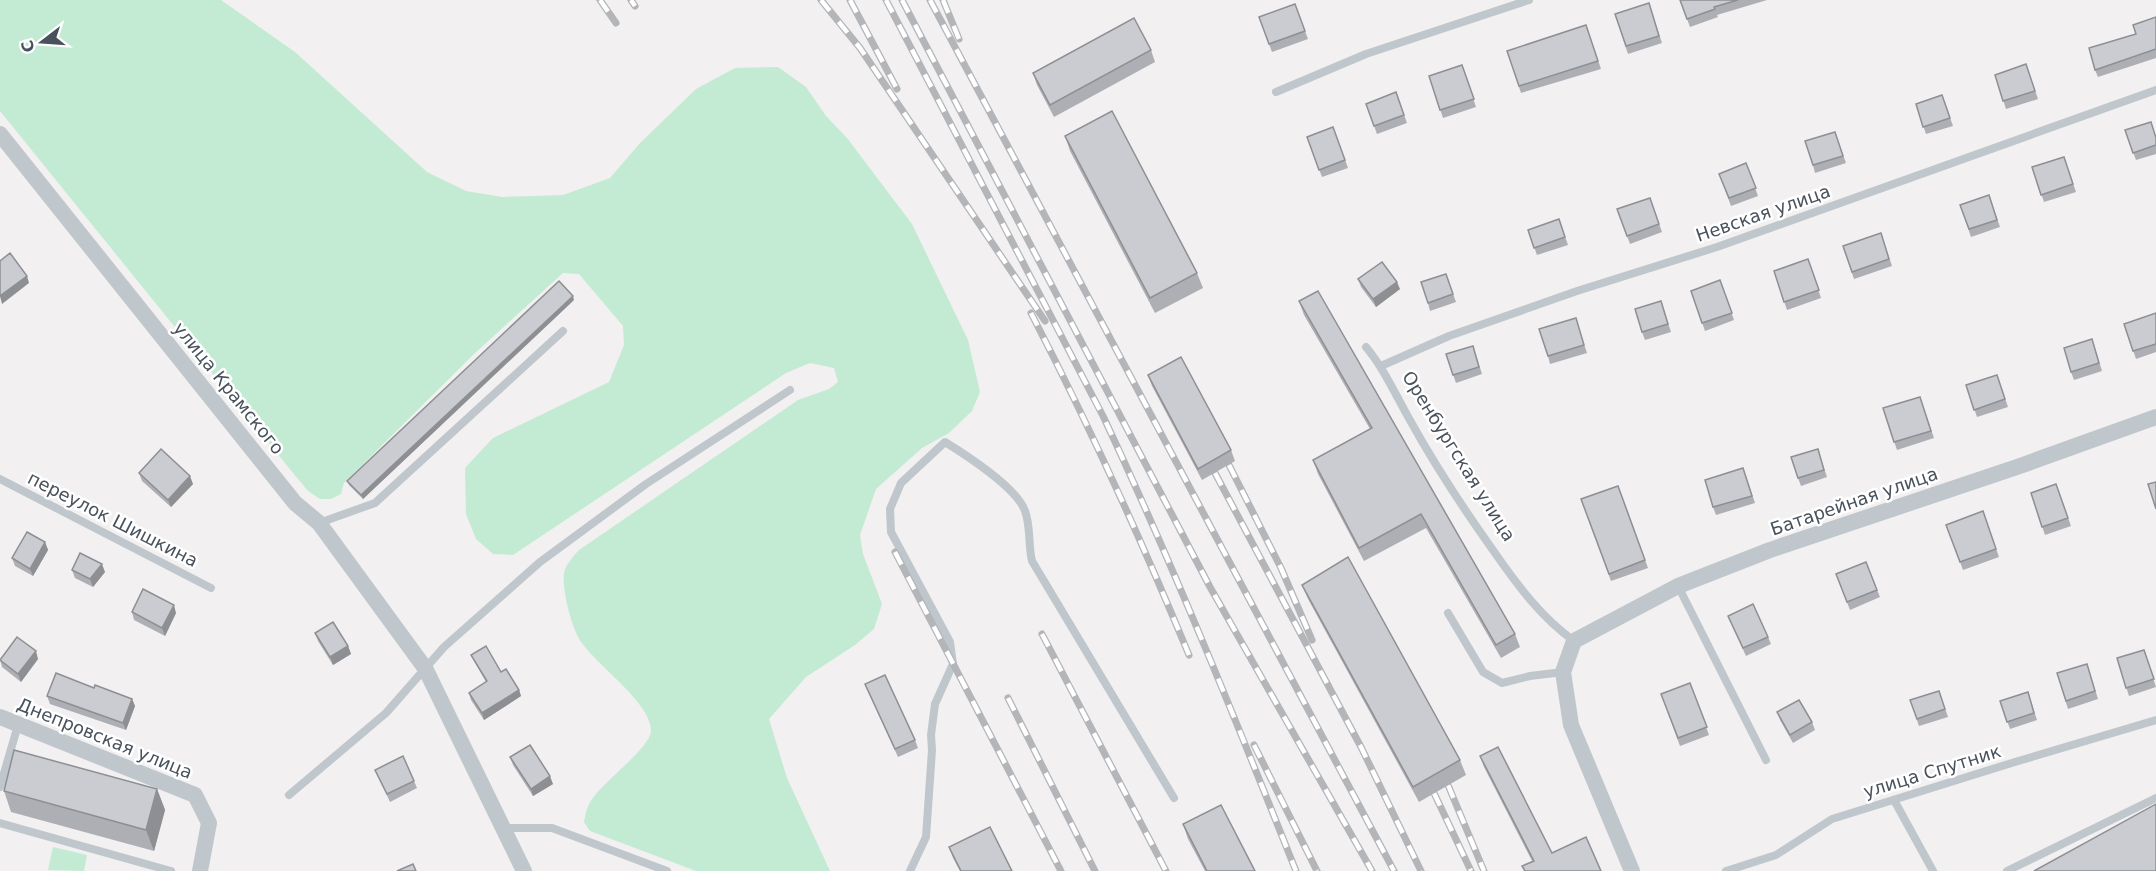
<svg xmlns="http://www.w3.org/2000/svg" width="2156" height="871" font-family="'DejaVu Sans',sans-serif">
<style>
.green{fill:#c3ebd3}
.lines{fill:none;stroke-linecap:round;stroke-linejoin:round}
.service{stroke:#bfc7cd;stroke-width:8}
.minor{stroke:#bfc7cd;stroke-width:16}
.rail-casing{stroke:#b3b5b9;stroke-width:7}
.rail{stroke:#fff;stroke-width:4.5;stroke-dasharray:14;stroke-linecap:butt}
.wall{fill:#aeafb5}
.shaded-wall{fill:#8d8f93}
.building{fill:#caccd2;stroke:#8d8f93;stroke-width:1.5}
.labels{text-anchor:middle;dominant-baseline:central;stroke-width:5;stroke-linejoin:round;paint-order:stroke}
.street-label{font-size:18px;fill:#49525c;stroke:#fff}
</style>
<rect width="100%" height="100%" fill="#f2f0f0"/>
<g class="green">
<path d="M0 0H221L295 52 427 172 466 191 502 197 563 195 610 178 640 143 696 89 735 68 778 67 806 87 826 116 847 138 912 224 968 340 980 392 972 411 949 433 922 448 876 489 860 535 863 554 882 604 874 629 855 645 806 677 769 719 787 778 830 871H696L590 831 584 822C585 817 586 810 589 804 598 785 650 749 651 731 652 701 589 661 577 635 572 624 568 610 566 599 562 573 561 570 579 550L798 400 829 389 838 382 834 368 810 363 786 373 513 555 493 554 476 539 466 514 465 468 493 438 609 382 624 345 623 326 579 274 563 273 475 353 344 483 341 494 331 499H320L308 491 293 473 0 111Z"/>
<path d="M53 847 87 855 84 871 48 870Z"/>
</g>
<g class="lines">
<g class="service">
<path d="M1276 92 1366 54 1529 0"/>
<path d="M1366 347C1385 370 1396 396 1411 422 1436 467 1465 511 1495 553 1518 586 1541 617 1574 641"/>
<path d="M1381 366 1449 336 1577 291 1717 247 2156 90"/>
<path d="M0 479 211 588"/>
<path d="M319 523 375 503 563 331"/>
<path d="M1678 586 1766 760"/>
<path d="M1448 613 1483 672 1502 683 1530 676 1563 672"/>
<path d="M0 787 18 725"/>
<path d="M289 795 386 713 444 647 540 562 646 484 790 390"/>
<path d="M1894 800 1933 871"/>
<path d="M0 823 171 871"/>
<path d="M503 828H552L667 871"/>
<path d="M910 871 926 837 932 750 931 735 935 704 953 664 950 642 891 532 890 509 901 483 945 442C966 455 1017 488 1025 511 1031 527 1028 545 1032 561L1174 798"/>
<path d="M1726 871 1776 855 1832 819 2015 762 2156 720"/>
<path d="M2007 871 2156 798"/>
</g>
<g class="minor">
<path d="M0 134 295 503 319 523 425 668 524 871"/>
<path d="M0 717 195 795 209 823 200 871"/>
<path d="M1632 871 1571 725 1563 672 1574 641 1678 586 1770 550 2017 467 2156 417"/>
</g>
<defs>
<g id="rail">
<path d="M600 0 616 23"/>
<path d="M631 0 635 6"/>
<path d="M821 0 860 48 1045 321"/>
<path d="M850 0 897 89"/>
<path d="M886 0 1103 416C1173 565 1235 718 1296 871"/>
<path d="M902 0 1210 587 1372 871"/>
<path d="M930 0 1394 871"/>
<path d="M943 0 959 39"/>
<path d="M1031 313C1089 425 1141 539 1189 655"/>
<path d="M1229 465 1281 568 1312 640"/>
<path d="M1215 473 1361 747 1421 871"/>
<path d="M895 552 1061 871"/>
<path d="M1042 634 1166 871"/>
<path d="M1008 698 1095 871"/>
<path d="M1254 745 1317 871"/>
<path d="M1448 785 1484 871"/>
<path d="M1434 793 1471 871"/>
</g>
</defs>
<use href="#rail" class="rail-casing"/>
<use href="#rail" class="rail"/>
</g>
<g class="wall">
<path d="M1680 0H1767L1717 15 1718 17 1690 27Z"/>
<path d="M1649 3 1662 43 1628 54 1615 14Z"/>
<path d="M1295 4 1308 39 1272 52 1259 17Z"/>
<path d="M2156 17V58L2098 77 2095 70Z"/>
<path d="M1586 25 1601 69 1521 93 1507 51Z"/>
<path d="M1151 50 1155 62 1054 117 1037 85 1033 73Z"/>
<path d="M2026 64 2038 99 2006 109 1995 75Z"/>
<path d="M1462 65 1476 107 1443 118 1429 76Z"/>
<path d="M1396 92 1407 123 1377 134 1366 104Z"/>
<path d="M1942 95 1953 126 1926 134 1916 104Z"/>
<path d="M1333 127 1348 168 1322 177 1307 137Z"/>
<path d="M2125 130 2156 137V154L2136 160Z"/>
<path d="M1835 132 1846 163 1815 173 1813 165Z"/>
<path d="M1065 136 1197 273 1203 288 1155 313 1070 151Z"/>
<path d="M2064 157 2076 192 2044 202 2032 167Z"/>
<path d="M1746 163 1758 196 1731 206 1719 174Z"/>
<path d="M1989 195 2000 227 1971 237 1960 205Z"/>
<path d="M1650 198 1662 232 1630 244 1617 209Z"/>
<path d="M1559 219 1568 245 1537 255 1528 230Z"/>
<path d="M1881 233 1892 266 1854 279 1843 246Z"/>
<path d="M1808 259 1821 298 1787 310 1774 271Z"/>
<path d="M1446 274 1456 302 1430 311 1428 303Z"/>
<path d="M1358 279 1400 289 1376 307 1361 287Z"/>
<path d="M1720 280 1734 320 1705 331 1691 291Z"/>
<path d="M574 300 363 499 349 485 347 481Z"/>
<path d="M1299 301 1515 634 1520 647 1501 658 1426 528 1364 561 1318 474 1313 460 1370 429 1304 315Z"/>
<path d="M1661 301 1671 332 1645 340 1642 332Z"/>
<path d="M2156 313V352L2136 359 2124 324Z"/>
<path d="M1578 326 1587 353 1550 364 1548 356Z"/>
<path d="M2092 339 2102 371 2074 380 2071 372Z"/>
<path d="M1473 346 1482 374 1456 383 1446 354Z"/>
<path d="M1148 375 1231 450 1235 461 1202 480 1152 386Z"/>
<path d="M1997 375 2008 407 1977 417 1966 385Z"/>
<path d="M1920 397 1934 438 1897 450 1883 408Z"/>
<path d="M1820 456 1827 477 1801 486 1798 478Z"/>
<path d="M139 473 193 484 171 507 142 481Z"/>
<path d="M1746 476 1755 503 1716 515 1713 507Z"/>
<path d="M2056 484 2071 526 2045 535 2031 493Z"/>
<path d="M1618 486 1648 568 1611 581 1581 499Z"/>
<path d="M1983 511 1999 557 1963 570 1946 525Z"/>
<path d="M45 542 48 550 33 576 15 566 12 558Z"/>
<path d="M1866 562 1880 597 1850 610 1836 574Z"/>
<path d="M72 570 105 572 93 587 75 578Z"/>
<path d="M1302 585 1460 760 1466 775 1419 802 1308 599Z"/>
<path d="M132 612 176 613 165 636 134 620Z"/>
<path d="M1728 616 1768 637 1771 644 1746 656Z"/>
<path d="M315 633 348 646 351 654 333 665 318 641Z"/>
<path d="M2144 650 2156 687 2129 696 2117 658Z"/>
<path d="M471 655 501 672 519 690 521 696 484 720 471 700 469 693 486 682 474 661Z"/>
<path d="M0 659H38L21 682 2 667Z"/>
<path d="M2087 664 2098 699 2068 709 2057 673Z"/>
<path d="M1690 683 1709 735 1680 746 1661 694Z"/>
<path d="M865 684 915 740 918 748 898 757Z"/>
<path d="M94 688 132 699 135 706 126 730 50 704 47 696Z"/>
<path d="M1939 691 1948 717 1919 726 1910 700Z"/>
<path d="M2028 692 2037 720 2010 729 2000 701Z"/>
<path d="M1777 712 1812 722 1815 730 1793 743 1780 720Z"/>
<path d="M1480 756 1552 853 1532 861 1484 767Z"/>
<path d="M510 757 553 784 533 796 513 765Z"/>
<path d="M375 770 414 781 417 788 390 802Z"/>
<path d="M157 789 165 810 154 851 11 812 4 791Z"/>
<path d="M1183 824 1255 871H1205L1188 839Z"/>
<path d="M949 847 1012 871H960L953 858Z"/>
</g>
<g class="shaded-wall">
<path d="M27 276 29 283 2 304 0 296Z"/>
<path d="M1397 282 1400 289 1376 307 1373 299Z"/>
<path d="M573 296 574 300 363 499 361 495Z"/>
<path d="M190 476 193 484 171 507 168 500Z"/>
<path d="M45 542 48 550 33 576 30 569Z"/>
<path d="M102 564 105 572 93 587 90 579Z"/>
<path d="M174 605 176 613 165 636 162 628Z"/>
<path d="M348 646 351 654 333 665 330 657Z"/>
<path d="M36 651 38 659 21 682 18 674Z"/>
<path d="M519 690 521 696 484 720 482 713Z"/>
<path d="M132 699 135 706 126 730 123 723Z"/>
<path d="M550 776 553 784 533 796 531 789Z"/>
<path d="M157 789 165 810 154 851 146 830Z"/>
</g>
<g class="building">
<path d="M1680 0H1738L1714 7 1715 9 1687 19Z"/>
<path d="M1649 3 1659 36 1626 46 1615 14Z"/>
<path d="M1295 4 1305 31 1269 44 1259 17Z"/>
<path d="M2156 17V49L2095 70 2089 48 2136 34 2133 25Z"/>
<path d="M1134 18 1151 50 1050 105 1033 73Z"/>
<path d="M1586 25 1598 61 1519 86 1507 51Z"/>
<path d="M2026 64 2035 91 2003 101 1995 75Z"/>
<path d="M1462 65 1474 99 1440 110 1429 76Z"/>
<path d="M1396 92 1404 115 1374 126 1366 104Z"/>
<path d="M1942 95 1950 118 1923 127 1916 104Z"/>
<path d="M1112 111 1197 273 1150 298 1065 136Z"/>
<path d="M2151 122 2156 138V145L2133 153 2125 130Z"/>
<path d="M1333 127 1345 160 1319 170 1307 137Z"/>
<path d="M1835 132 1843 156 1813 165 1805 141Z"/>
<path d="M2064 157 2073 184 2041 195 2032 167Z"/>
<path d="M1746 163 1756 188 1729 198 1719 174Z"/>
<path d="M1989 195 1997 220 1969 229 1960 205Z"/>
<path d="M1650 198 1659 224 1627 236 1617 209Z"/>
<path d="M1559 219 1565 237 1534 248 1528 230Z"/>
<path d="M1881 233 1889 259 1852 272 1843 246Z"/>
<path d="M10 253 27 276 0 296V261Z"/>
<path d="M1808 259 1819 290 1784 302 1774 271Z"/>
<path d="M1382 262 1397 282 1373 299 1358 279Z"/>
<path d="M1446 274 1453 294 1428 303 1421 282Z"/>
<path d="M1720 280 1732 313 1702 323 1691 291Z"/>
<path d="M559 281 573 296 361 495 347 481Z"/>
<path d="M1318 291 1515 634 1496 645 1421 514 1359 548 1313 460 1372 428 1299 301Z"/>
<path d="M1661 301 1668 324 1642 332 1635 309Z"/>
<path d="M2156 313V344L2133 351 2124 324Z"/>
<path d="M1576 318 1584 345 1548 356 1539 329Z"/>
<path d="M2092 339 2099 363 2071 372 2064 348Z"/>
<path d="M1473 346 1479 367 1453 375 1446 354Z"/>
<path d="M1181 357 1231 450 1198 469 1148 375Z"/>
<path d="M1997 375 2005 399 1974 410 1966 385Z"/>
<path d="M1920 397 1931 431 1894 442 1883 408Z"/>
<path d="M161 449 190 476 168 500 139 473Z"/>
<path d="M1818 449 1824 470 1798 478 1791 457Z"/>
<path d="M1743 468 1752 496 1713 507 1705 480Z"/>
<path d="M2156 482V509L2148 484Z"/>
<path d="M2056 484 2068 518 2042 527 2031 493Z"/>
<path d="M1618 486 1645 560 1609 574 1581 499Z"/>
<path d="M1983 511 1996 549 1960 562 1946 525Z"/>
<path d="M27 532 45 542 30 569 12 558Z"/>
<path d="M80 553 102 564 90 579 72 570Z"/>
<path d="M1348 557 1460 760 1413 787 1302 585Z"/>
<path d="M1866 562 1877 590 1847 602 1836 574Z"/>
<path d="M143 589 174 605 162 628 132 612Z"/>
<path d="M1753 604 1768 637 1743 648 1728 616Z"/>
<path d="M333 622 348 646 330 657 315 633Z"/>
<path d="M17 637 36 651 18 674 0 660Z"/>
<path d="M486 646 501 672 506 669 519 690 482 713 469 693 487 681 471 655Z"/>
<path d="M2144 650 2154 679 2126 688 2117 658Z"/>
<path d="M2087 664 2095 691 2066 701 2057 673Z"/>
<path d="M56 673 94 688 95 685 132 699 123 723 47 696Z"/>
<path d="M885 675 915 740 895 749 865 684Z"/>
<path d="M1690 683 1707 727 1678 738 1661 694Z"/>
<path d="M1939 691 1945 709 1917 719 1910 700Z"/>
<path d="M2028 692 2034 713 2007 722 2000 701Z"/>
<path d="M1799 700 1812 722 1790 735 1777 712Z"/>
<path d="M530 745 550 776 531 789 510 757Z"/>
<path d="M1498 747 1552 853 1586 837 1601 871H1525L1522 866 1534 861 1480 756Z"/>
<path d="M14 750 157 789 146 830 4 791Z"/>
<path d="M403 756 414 781 387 794 375 770Z"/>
<path d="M2156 804V871H2034Z"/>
<path d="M1221 805 1255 871H1207L1183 824Z"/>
<path d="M990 827 1012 871H961L949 847Z"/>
<path d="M413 864 416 871H397Z"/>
</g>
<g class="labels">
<g class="street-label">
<text transform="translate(1763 213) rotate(-19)">Невская улица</text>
<text transform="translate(229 388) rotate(51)">улица Крамского</text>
<text transform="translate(1459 456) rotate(58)">Оренбургская улица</text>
<text transform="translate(1854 501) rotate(-19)">Батарейная улица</text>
<text transform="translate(113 519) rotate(27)">переулок Шишкина</text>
<text transform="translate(105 738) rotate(22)">Днепровская улица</text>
<text transform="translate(1932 771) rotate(-17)">улица Спутник</text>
</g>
</g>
<g transform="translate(42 42) rotate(253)" stroke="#ffffff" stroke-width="4.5" paint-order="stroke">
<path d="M0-4.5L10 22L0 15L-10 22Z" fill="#49525c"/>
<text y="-9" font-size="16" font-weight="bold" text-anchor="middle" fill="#49525c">С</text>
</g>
</svg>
